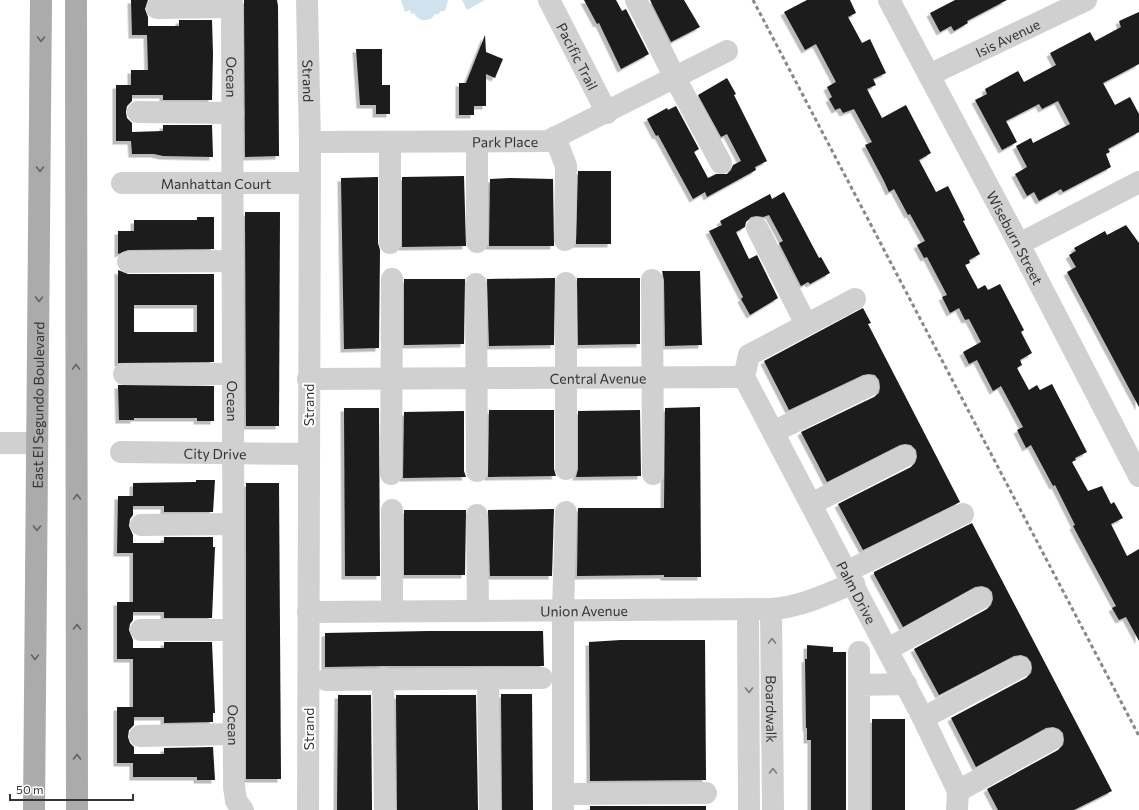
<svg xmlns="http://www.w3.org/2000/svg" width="1139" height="810" font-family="Commissioner,sans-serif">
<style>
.water{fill:#cfe2ee}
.building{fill:#1a1a1a;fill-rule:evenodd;filter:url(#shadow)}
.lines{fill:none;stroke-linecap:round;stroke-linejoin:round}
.minor{stroke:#d0d0d0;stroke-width:22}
.major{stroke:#ababab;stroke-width:22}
.rail{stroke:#888;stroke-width:3;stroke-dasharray:4 3;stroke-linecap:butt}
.oneway{stroke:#636363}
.oneway2{stroke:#7a7a7a}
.labels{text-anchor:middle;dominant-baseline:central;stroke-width:4;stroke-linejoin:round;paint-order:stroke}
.street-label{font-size:14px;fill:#333;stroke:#fff}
</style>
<defs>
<filter id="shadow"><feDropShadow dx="-3.5" dy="3.5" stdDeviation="0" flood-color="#0004"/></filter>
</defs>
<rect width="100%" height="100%" fill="#fff"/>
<g class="water">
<path d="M401 0H448L445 11H440L439 14H435L431 19C424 21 418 21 414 13L411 14 410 10 405 12Z"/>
<path d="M462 0H485L467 10Z"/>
</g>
<g class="building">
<path d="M131 0H148L145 9 148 17V26H179V20H212L213 54 212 100H163V95H132V101L127 106 126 112 127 118 132 123V132L163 131V125H212L213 157 163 156 154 154H132L131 141H116V85H131V70H148L147 35H132Z"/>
<path d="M244 0H277L278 6 279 156 245 157Z"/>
<path d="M584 0H616L622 11 626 9 649 54 621 69 599 23 597 24Z"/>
<path d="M650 0H684L700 27 671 42Z"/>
<path d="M807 0H850L856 13 848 17 862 43 870 39 886 73 873 79 876 85 867 89 882 118 906 105 931 153 919 160 936 192 948 186 965 220 963 221 980 254 969 260 970 263 965 265 978 289 985 285 988 290 1000 284 1024 330 1021 332 1032 353 1020 360 1022 365 1017 368 1029 390 1037 385 1040 390 1052 384 1087 452 1075 458 1076 460 1072 462 1088 491 1102 486 1111 504 1114 502 1123 518 1111 524 1127 556 1139 549V641L1126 617 1119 620 1112 608 1116 606 1081 541 1073 526 1075 525 1055 485 1053 486 1031 445 1026 448 1017 430 1023 427 1001 386 993 391 977 360 969 364 963 352 981 342 969 319 965 320 959 308 950 313 942 297 947 295 927 257 924 258 917 245 925 241 910 214 908 215 894 189 889 192 884 181 865 145 872 142 854 109 843 113 840 108 835 110 829 99 832 97 827 87 836 82 816 44 805 50 784 12Z"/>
<path d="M955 0H1007L967 21 968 23 954 31 951 26 940 32 930 13Z"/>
<path d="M1139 12V64L1103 83 1115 105 1130 97 1139 114V132L1108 149 1110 152 1106 154 1111 167 1063 192 1061 189 1039 201 1034 192 1027 196 1015 174 1027 167 1016 146 1031 138 1033 143 1070 124 1058 101 1042 109 1039 104 1006 121 1017 142 1002 150 975 100 987 94 985 89 1018 71 1024 82 1056 65 1050 53 1090 32 1095 41 1121 27 1119 21Z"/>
<path d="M485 35 486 52 503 59 495 78 486 74V106H474V115H459V83H466Z"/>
<path d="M356 49H382V85H390V114H376V105H360Z"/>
<path d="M727 78 736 94 734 95 767 161 755 167 756 170 707 197 705 192 693 199 658 135 656 136 647 119 667 108 668 110 676 106 699 149 694 152 708 178 716 174H727L731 170 733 165 741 161 727 134 721 137 698 95Z"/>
<path d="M578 171H611V244H576Z"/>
<path d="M464 176 466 246 402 247V177Z"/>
<path d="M378 177V243L380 250 379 348 344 349 341 178Z"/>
<path d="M510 178 553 179 554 246H489L490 179Z"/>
<path d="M784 192 819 258 821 257 830 273 810 284 808 282 801 286 779 243 783 241 769 215 763 217 757 216 751 217 746 222 745 227 736 232 749 259 757 255 778 298 750 315 741 299 743 297 709 231 722 225 720 221 770 194 772 199Z"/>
<path d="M245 212H280L279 426H246Z"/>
<path d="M197 217H214V249L128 250 118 254V231H134V220H197Z"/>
<path d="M1126 225 1139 243V407L1067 272 1076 267 1069 255 1076 251 1074 248 1105 231 1107 235Z"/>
<path d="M118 270 128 274H214V362L118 363ZM134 305H197V332H134Z"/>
<path d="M662 271H700L702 345 665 346 664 280Z"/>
<path d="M555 278 554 345 489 346 487 279Z"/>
<path d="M577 278H640V344L578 345Z"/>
<path d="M404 279H465L464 344 404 345Z"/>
<path d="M863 308 871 323 868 324 960 502 863 550 838 504 911 467 915 463 917 457 916 450 911 445 905 444 900 445 827 482 801 432 874 397 879 393 880 387 879 380 875 375 869 374 863 375 789 410 764 361Z"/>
<path d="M118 385 214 386V421H197V418H134V420H119Z"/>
<path d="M700 407 701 577H664V575L577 576 578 508H664L665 408Z"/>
<path d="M344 408H379L380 576H345Z"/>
<path d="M489 410H554V469L556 476 488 477Z"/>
<path d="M640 410 641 476 576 477 578 469V411Z"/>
<path d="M464 411V471L466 477 403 478 404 412Z"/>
<path d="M196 480H215L213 512H164V506H133V515L130 519 129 526 133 535V543H164V537H213V547H215L212 618H164V612H133V620L130 624 129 630 133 640V648H164V642H212L215 713H213V722L164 723V717H134V725L129 730 128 737 130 743 134 747V754H164V748L213 747 215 780H197V777H133V763H117V707H133V659H117V602H133V553H117L118 496H133V483L196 482Z"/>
<path d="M246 483H279L281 779H246Z"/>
<path d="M554 509 552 576H490L488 510Z"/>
<path d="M404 510H466L465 575H404Z"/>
<path d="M972 523 1112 791 1074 810H998L987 789 1058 750 1063 745 1064 740 1063 733 1059 729 1053 727 1046 728 976 767 951 718 1026 678 1031 673 1032 668 1031 662 1027 657 1021 655 1014 656 939 695 914 649 987 609 991 605 993 599 992 592 988 588 982 586 975 587 903 627 874 574V572Z"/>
<path d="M429 631H543L544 666H383L325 667V633Z"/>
<path d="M621 640H705L706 780 590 781 589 642Z"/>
<path d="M807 645 833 647V652H846V810H811V740H807V728H806L805 659H807Z"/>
<path d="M501 694H532L533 810H502Z"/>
<path d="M338 695H371L372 810H337Z"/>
<path d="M396 695H476L478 810H397Z"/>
<rect x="872" y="719" width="33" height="91"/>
<rect x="590" y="806" width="116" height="4"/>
</g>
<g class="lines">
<g class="minor">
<path id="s1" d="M232 0 234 787 236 801 243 810"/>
<path id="s2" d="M307 0 310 142 308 810"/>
<path id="s3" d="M549 0 607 113"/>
<path d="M636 0 675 78 721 163"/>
<path id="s4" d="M889 0 1019 244 1139 476"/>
<path d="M157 8 232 7"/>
<path id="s5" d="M929 75 1086 0"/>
<path d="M138 112 233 113"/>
<path d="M555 137 566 166 565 240"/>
<path d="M477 141V242"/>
<path id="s6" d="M310 142 548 141 727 51"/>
<path d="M390 142V243"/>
<path id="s7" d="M122 183H310"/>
<path d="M757 228 806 324"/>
<path d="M1019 244 1139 182"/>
<path d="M128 262 233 261"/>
<path d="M652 280 653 474"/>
<path d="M566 283V469"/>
<path d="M476 284 477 471"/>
<path d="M124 374H233"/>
<path id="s8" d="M744 377 923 718 958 791 957 810"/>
<path d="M744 377 749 355 855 299"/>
<path id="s9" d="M308 379 744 377"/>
<path d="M773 432 868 386"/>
<path d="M0 443H37"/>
<path id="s10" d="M121 452 308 454"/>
<path d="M391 474 392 279"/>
<path d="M811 504 905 456"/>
<path d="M392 510V611"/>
<path d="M477 515 478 611"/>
<path d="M141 525 233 524"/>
<path d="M848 571 963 514"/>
<path d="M748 609 749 810"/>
<path id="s11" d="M771 609 773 810"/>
<path id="s12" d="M308 612 771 609C802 607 826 594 854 583"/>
<path d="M141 630H233"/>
<path d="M888 649 981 598"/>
<path d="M859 652V685"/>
<path d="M383 678 385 810"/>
<path d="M488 678 490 810"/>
<path d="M326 680 542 678"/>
<path d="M923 718 1020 667"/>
<path d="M140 736 233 734"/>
<path d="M958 791 1052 739"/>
<path d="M564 794 706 793"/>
<path d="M563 810V610L566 512"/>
<path d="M859 810V685L906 684"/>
</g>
<g class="major">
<path d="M76 0 77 810"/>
<path id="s13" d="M34 810 41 0"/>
</g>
<path class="rail" d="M753 0 1139 736"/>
</g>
<defs><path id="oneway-chevron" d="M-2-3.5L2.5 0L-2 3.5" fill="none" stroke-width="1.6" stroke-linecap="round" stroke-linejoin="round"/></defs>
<g class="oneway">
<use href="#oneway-chevron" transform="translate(41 39) rotate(91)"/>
<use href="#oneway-chevron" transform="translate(40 169) rotate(91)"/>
<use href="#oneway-chevron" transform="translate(39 299) rotate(91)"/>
<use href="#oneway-chevron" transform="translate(76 367) rotate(-90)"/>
<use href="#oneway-chevron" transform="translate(77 497) rotate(-90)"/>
<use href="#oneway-chevron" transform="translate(37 528) rotate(91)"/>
<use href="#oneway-chevron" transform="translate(77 627) rotate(-90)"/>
<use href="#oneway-chevron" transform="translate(35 657) rotate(91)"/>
<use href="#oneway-chevron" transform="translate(77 757) rotate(-90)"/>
</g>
<g class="oneway2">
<use href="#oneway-chevron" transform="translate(772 641) rotate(-91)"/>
<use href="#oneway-chevron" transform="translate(749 690) rotate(90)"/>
<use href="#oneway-chevron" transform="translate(773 771) rotate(-90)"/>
</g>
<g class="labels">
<g class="street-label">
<text stroke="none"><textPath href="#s5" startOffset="87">Isis Avenue</textPath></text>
<text stroke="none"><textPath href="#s3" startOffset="63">Pacific Trail</textPath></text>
<text stroke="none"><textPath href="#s1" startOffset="77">Ocean</textPath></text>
<text stroke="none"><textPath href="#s2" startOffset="81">Strand</textPath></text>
<text stroke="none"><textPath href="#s6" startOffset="195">Park Place</textPath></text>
<text stroke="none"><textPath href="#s7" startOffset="94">Manhattan Court</textPath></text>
<text stroke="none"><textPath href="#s4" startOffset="269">Wiseburn Street</textPath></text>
<text stroke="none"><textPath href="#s9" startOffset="290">Central Avenue</textPath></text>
<text stroke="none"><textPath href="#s1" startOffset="401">Ocean</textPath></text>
<text stroke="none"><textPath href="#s13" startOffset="405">East El Segundo Boulevard</textPath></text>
<text transform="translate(308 405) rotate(-90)">Strand</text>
<text stroke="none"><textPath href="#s10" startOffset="94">City Drive</textPath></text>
<text stroke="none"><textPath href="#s8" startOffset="243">Palm Drive</textPath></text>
<text stroke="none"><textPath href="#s12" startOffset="276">Union Avenue</textPath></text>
<text stroke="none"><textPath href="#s11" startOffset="100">Boardwalk</textPath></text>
<text stroke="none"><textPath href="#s1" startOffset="725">Ocean</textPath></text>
<text transform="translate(308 729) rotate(-90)">Strand</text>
</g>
</g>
<path d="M10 794v6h123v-6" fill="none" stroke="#333333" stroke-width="2"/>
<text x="16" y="794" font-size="12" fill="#333333" stroke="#ffffff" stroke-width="3" paint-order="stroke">50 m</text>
</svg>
